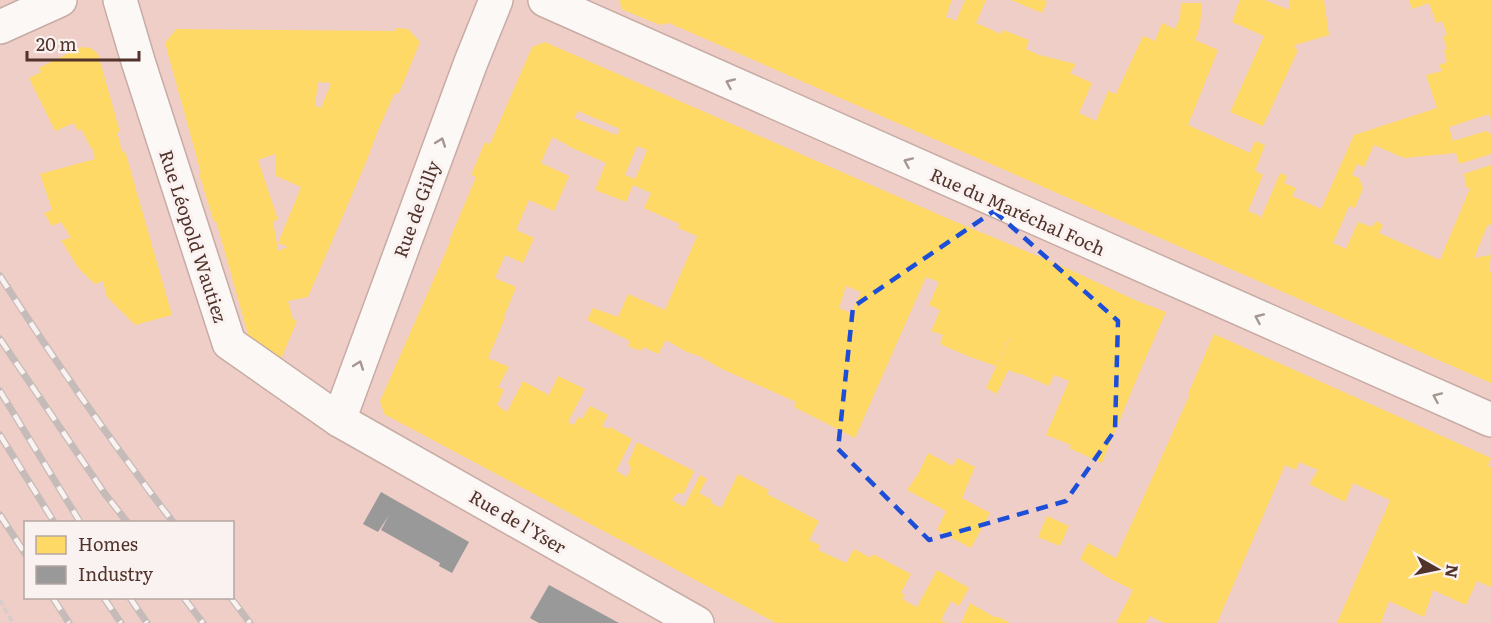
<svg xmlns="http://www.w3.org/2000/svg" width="1491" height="623" font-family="Literata,serif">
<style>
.homes{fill:#ffd966;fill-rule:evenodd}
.industry{fill:#999}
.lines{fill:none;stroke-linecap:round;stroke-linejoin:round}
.minor-casing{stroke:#c7aca5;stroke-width:36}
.path{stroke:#d7cdcb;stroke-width:4;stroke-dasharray:6 3;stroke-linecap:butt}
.minor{stroke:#fcf8f6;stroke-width:33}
.rail-casing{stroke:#c5bcba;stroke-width:7}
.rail{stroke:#faf2f0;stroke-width:4.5;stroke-dasharray:14;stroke-linecap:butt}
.oneway{stroke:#a69691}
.marked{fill:none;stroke:#1d4ed8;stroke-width:4.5;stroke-dasharray:12 8;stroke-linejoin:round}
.labels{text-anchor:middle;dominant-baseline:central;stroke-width:6;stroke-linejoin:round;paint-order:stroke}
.street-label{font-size:18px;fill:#51332c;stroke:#faf2f0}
</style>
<rect width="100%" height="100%" fill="#eecec6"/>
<g class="homes">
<path d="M620 0H952L946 17 956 21 965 0H986L976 23 1001 34 1003 30 1029 40 1026 49 1039 55 1076 64 1070 73 1092 83 1079 113 1096 121 1108 91 1116 94 1143 36 1155 41 1162 23 1175 29 1180 18 1181 3H1202L1200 26 1195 40 1218 50 1188 125 1250 153 1255 141 1265 145 1255 171 1263 175 1248 211 1260 216 1259 218H1261L1280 173 1287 176 1284 183 1296 188 1292 196 1321 209 1354 135 1437 108 1426 75 1442 71 1439 65 1447 62 1444 50 1447 49 1443 36 1447 35 1442 21 1436 23 1429 3 1412 9 1409 0H1491V119L1489 114 1449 127 1453 141 1486 131 1491 134V154L1459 164 1456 153 1404 158 1374 145 1364 167 1357 164 1352 175 1359 178 1363 188 1355 208 1349 206 1333 243 1346 249 1358 222 1372 227 1376 221 1383 225 1379 233 1440 260 1470 188 1466 187 1464 174 1491 165V224L1487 226 1474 258 1491 255 1489 271 1491 272V383L669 23 660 25 621 9Z"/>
<path d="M1011 0H1043L1047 2 1042 13Z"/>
<path d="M1240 0H1264L1290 10 1289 0H1324L1329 35 1295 45 1294 47 1298 50 1263 126 1230 112 1264 36 1232 22Z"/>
<path d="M395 28 408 29 420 42 399 93 394 94 377 133 366 162 308 297 288 301 293 319 297 321 281 359 251 345 216 221 214 222 199 174 201 173 165 43 176 29 393 31H395ZM318 82 331 83 321 108 315 106ZM275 154 276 176 301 187 278 243 288 247 278 251 273 221 278 220 258 160Z"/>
<path d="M545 42 949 219 1064 267 1135 300 1166 312 1140 371 1102 463 1069 448 1071 445 1046 435 1069 381 1054 375 1049 386 1019 373 1018 374 1008 370 997 394 986 388 1013 331 1007 342 996 366 970 357 940 344 943 335 931 331 940 310 929 305 939 282 926 277 855 438 794 407 796 402 722 369 699 356 687 352 666 340 658 354 643 347 641 351 628 346 630 341 587 320 593 308 618 317 628 294 665 310 697 236 678 228 680 224 644 208 651 193 633 185 626 202 595 190 606 163 568 146V145L552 137 541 163 569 176 554 211 529 200 516 230 534 238 523 263 505 255 495 278 516 287 504 317 505 318 488 358 509 367 498 387 504 390 497 405 507 412 523 381 549 395 558 376 585 389 568 422 574 425 578 417 582 419 590 406 608 415 602 426 609 429 610 427 632 439 616 471 627 477 631 469 628 463 637 442 694 471 684 493 676 494 672 500 684 507 700 475 707 479 699 493 712 500 711 503 721 508 738 474 769 490 767 494 819 521 809 540 820 545 818 550 846 563 854 549 871 558 873 554 911 574 901 593 905 595 902 599 917 607 937 570 969 588 959 606 951 601 941 620 947 623H776L384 414 380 401 444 256 450 241H449L476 177 471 175 485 142 490 144 532 47ZM578 111 620 129 617 135 574 118ZM637 146 647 150 635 179 625 175ZM846 286 861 292 851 313 839 308Z"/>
<path d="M81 47 91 48 98 54 120 132H117L122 152 125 151 172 315 135 325 107 297 103 281 95 284 79 269 61 240 71 238 61 222 52 226 44 213 52 210 40 174 95 159 92 147 91 148 81 129 78 131 74 123 55 131 29 78 41 72 39 68Z"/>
<path d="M1214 334 1491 458 1488 466 1491 467V587L1477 581 1466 605 1433 590 1424 617 1389 601 1381 623H1337L1390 500 1353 483 1345 502 1309 484 1318 470 1299 462 1296 470 1285 465 1217 623H1164L1150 616 1146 623H1116L1133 590 1107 577 1080 559 1088 543 1116 558 1190 394H1188Z"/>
<path d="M928 453 953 466 957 458 975 467 962 498 990 513 971 548 937 530 946 511 907 490 918 474Z"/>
<path d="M1047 516 1069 526 1060 546 1038 537Z"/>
<path d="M970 603 996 618 997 616 1010 623H961Z"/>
</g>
<g class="industry">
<path d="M381 492 469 542 452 573 439 566 440 563 381 530 389 515 378 532 363 524Z"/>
<path d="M549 585 619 623H539L530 618Z"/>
</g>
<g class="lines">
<defs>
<g id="minor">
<path d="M120 0 138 61 229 343 339 420 697 623"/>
<path d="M545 0 1491 420"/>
<path d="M0 27 60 0"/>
<path d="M339 420 471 62 496 0"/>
</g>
</defs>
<use href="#minor" class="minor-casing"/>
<path class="path" d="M0 600 13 623"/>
<use href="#minor" class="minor"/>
<defs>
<g id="rail">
<path d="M0 276C54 360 112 443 173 522"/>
<path d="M0 339 105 494 127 522"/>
<path d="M0 391 80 522"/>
<path d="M0 435 54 522"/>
<path d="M0 515 26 555"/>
<path d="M53 598 69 623"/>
<path d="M104 598 121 623"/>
<path d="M130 598 147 623"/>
<path d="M184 598 203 623"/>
<path d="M231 598 250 623"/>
</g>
</defs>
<use href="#rail" class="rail-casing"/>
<use href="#rail" class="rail"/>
</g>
<defs><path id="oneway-chevron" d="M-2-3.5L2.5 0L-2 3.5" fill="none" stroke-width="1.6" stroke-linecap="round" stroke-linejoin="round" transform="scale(1.5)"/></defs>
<g class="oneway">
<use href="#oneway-chevron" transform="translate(730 83) rotate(-156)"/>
<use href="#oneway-chevron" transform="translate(441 142) rotate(-70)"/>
<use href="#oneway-chevron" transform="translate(908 162) rotate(-156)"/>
<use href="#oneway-chevron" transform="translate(1259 318) rotate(-156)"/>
<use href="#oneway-chevron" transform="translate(359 365) rotate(-70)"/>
<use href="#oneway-chevron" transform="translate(1437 397) rotate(-156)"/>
</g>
<path class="marked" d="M994 211 1118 321 1115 430 1066 501 929 540 838 449 853 307Z"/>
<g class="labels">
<g class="street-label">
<text transform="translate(416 209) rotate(-70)">Rue de Gilly</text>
<text transform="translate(1018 211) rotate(24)">Rue du Maréchal Foch</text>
<text transform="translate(194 236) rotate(72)">Rue Léopold Wautiez</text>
<text transform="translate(518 521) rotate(30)">Rue de l'Yser</text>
</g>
</g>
<rect x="24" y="521" width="210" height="78" fill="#faf2f0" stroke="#b6a6a2" stroke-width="1.5"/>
<rect x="36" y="536" width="30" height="18" fill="#ffd966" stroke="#b6a6a2" stroke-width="1.5"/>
<text x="78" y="551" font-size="18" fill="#51332c">Homes</text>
<rect x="36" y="566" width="30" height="18" fill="#999999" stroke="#b6a6a2" stroke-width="1.5"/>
<text x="78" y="581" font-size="18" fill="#51332c">Industry</text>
<g transform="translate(1437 569) rotate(99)" stroke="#faf2f0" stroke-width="4.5" paint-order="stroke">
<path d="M0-4.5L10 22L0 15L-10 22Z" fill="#51332c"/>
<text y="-9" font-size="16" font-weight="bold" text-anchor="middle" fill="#51332c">N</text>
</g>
<path d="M27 51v9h112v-9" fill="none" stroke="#51332c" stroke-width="3"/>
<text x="36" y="51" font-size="18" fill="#51332c" stroke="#faf2f0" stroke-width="4.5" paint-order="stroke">20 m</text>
</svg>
